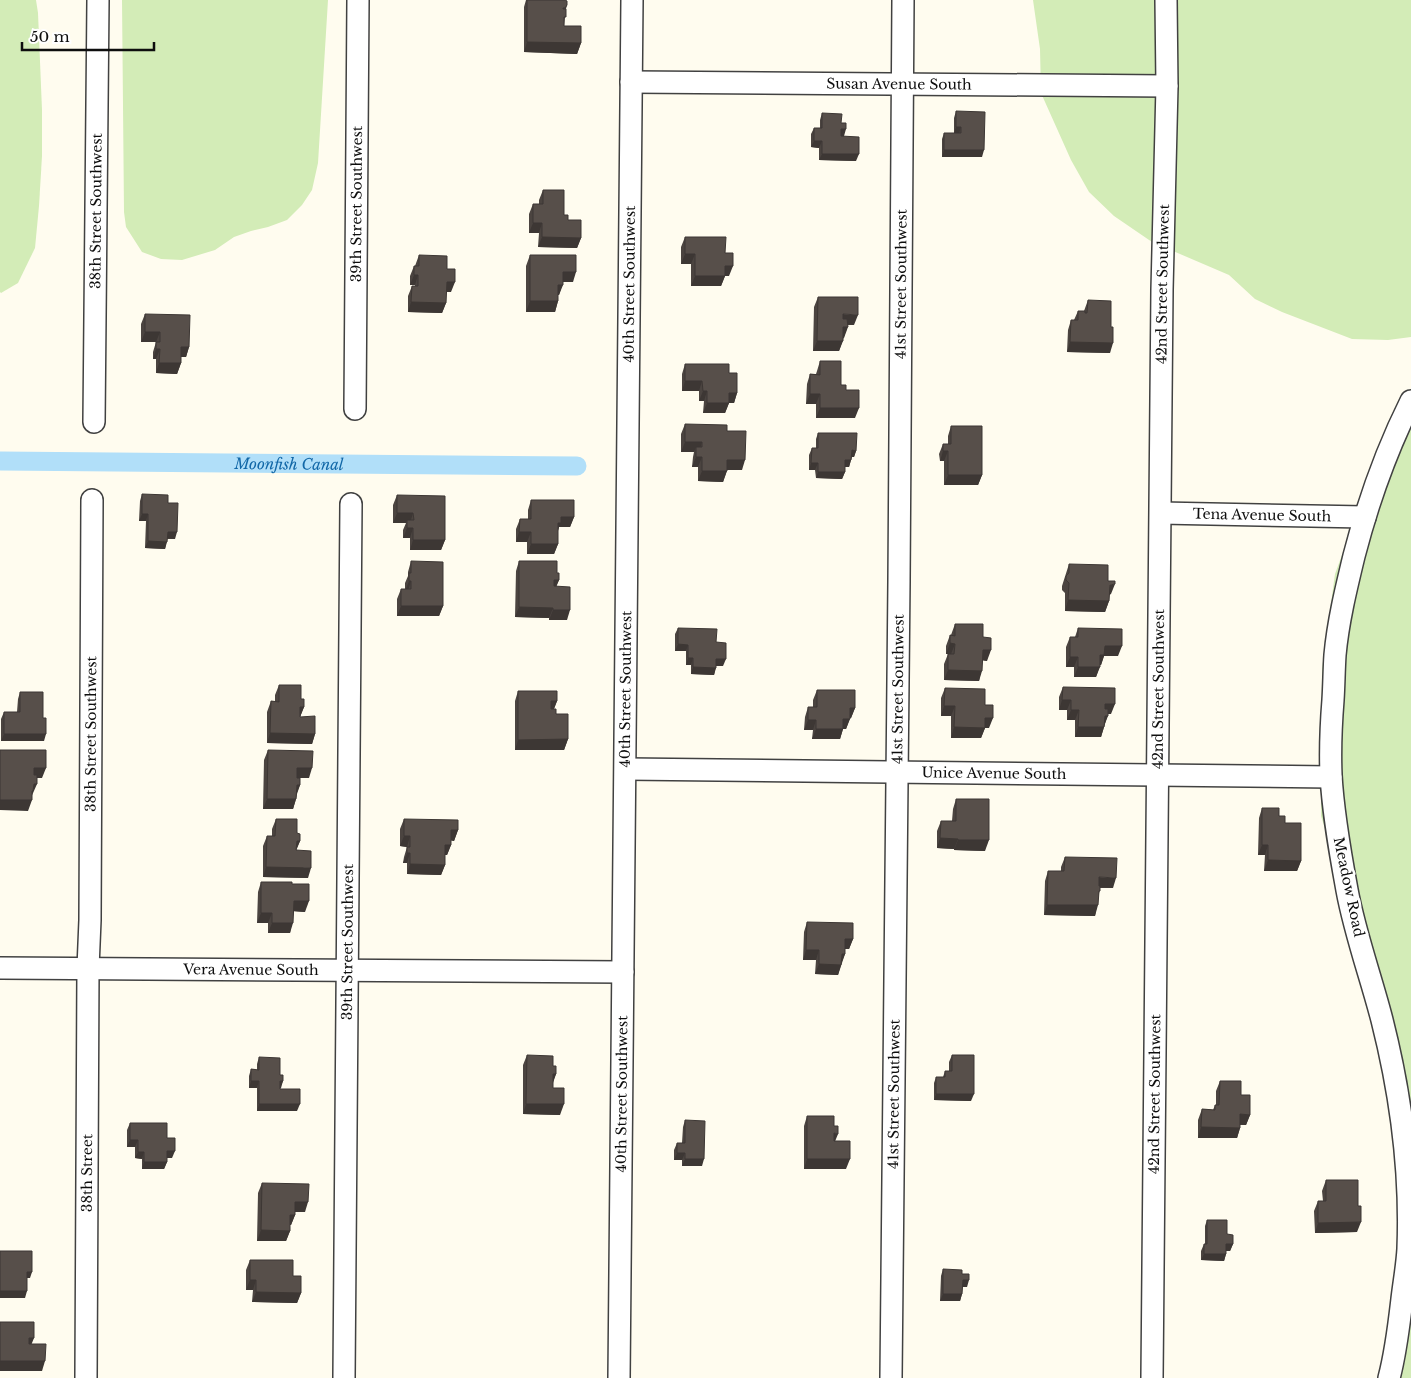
<svg xmlns="http://www.w3.org/2000/svg" width="1411" height="1378" font-family="'Libre Baskerville',serif">
<style>
.green{fill:#d3ecb7}
.lines{fill:none;stroke-linecap:round;stroke-linejoin:round}
.canal{stroke:#b1dff9;stroke-width:19}
.street-casing{stroke:#414141;stroke-width:24}
.street{stroke:#fff;stroke-width:21}
.wall{fill:#4b4440}
.shaded-wall{fill:#3d3734}
.building{fill:#574f4a;stroke:#3d3734}
.labels{text-anchor:middle;dominant-baseline:central;stroke-width:5;stroke-linejoin:round;paint-order:stroke}
.street-label{font-size:14px;fill:#0e0e0e;stroke:#fff}
.water-label{font-size:15px;font-style:italic;fill:#1167a7;stroke:#fff}
</style>
<rect width="100%" height="100%" fill="#fffcef"/>
<g class="green">
<path d="M0 0H36L38 13 42 110V156L39 206 35 248 18 283 1 293 0 292Z"/>
<path d="M122 0H328L318 163 312 190 302 205 287 220 268 227 251 231 234 237 215 250 182 260 161 259 142 252 126 227 124 212Z"/>
<path d="M1033 0H1411V337L1388 340 1352 339 1282 312 1255 299 1229 275 1152 242 1114 216 1089 192 1071 160 1041 93 1040 49Z"/>
<path d="M1411 391V1378H1379L1399 1312 1407 1149 1369 968 1321 816 1322 669 1335 574 1370 479Z"/>
</g>
<g class="lines">
<path class="canal" id="s1" d="M0 461 577 466"/>
<defs>
<g id="street">
<path id="s2" d="M631 82 1167 86"/>
<path id="s3" d="M355 409 358 0"/>
<path id="s4" d="M94 422 98 0"/>
<path id="s5" d="M1161 513 1365 517"/>
<path id="s6" d="M626 769 1331 777"/>
<path id="s7" d="M0 968 623 972"/>
<path id="s8" d="M86 1378 88 968 90 920 92 500"/>
<path id="s9" d="M344 1378 351 504"/>
<path id="s10" d="M619 1378 632 0"/>
<path id="s11" d="M891 1378 899 581 903 0"/>
<path id="s12" d="M1152 1378 1162 290 1167 86 1166 0"/>
<path d="M1389 1378C1396 1352 1399 1325 1402 1299 1404 1282 1407 1266 1408 1249 1411 1172 1401 1095 1382 1020 1371 977 1355 934 1347 890 1340 852 1333 813 1331 775 1330 750 1331 725 1333 700 1334 685 1334 670 1335 655 1338 622 1346 589 1354 556 1368 502 1386 451 1411 401"/>
</g>
</defs>
<use href="#street" class="street-casing"/>
<use href="#street" class="street"/>
</g>
<g class="wall">
<path d="M526 0H565L567 5 566 9 564 26 581 43 577 54 524 52V7Z"/>
<path d="M956 111 982 157H942V139L944 133H954V118Z"/>
<path d="M822 113 841 123 844 136 856 161 819 160V148L811 147V134L814 128H820V120Z"/>
<path d="M543 190 568 220 581 238 577 248 538 247 539 233H529V214L533 204H539V200Z"/>
<path d="M685 237 725 253 729 276H725L721 286H691V264H681V247Z"/>
<path d="M419 255 447 269 451 292H446V303L442 313 408 312V296L412 286H415V285H410V276L414 266H415Z"/>
<path d="M530 255 573 282H563L559 295H558V301L555 312H526V266Z"/>
<path d="M818 297 854 325H848L839 351H813L814 307Z"/>
<path d="M1088 300 1111 327 1110 353 1067 352 1068 330 1071 320H1074L1078 311H1084Z"/>
<path d="M145 314 189 347 186 357H181V363L177 374 156 373V359H153V352L156 342H141V324Z"/>
<path d="M820 361 846 390 855 418H816V404H806L807 384 810 374H816L817 371Z"/>
<path d="M685 364 729 373 737 393 734 403H729L725 413H703L704 401H699V391H682V374Z"/>
<path d="M685 424 727 431 742 470H727L723 482 698 481V467H692L693 457 694 452H681V434Z"/>
<path d="M951 426 982 475 978 485H944V461H940L939 454 943 444H948V436Z"/>
<path d="M818 433 856 451 854 457H852L851 460 849 467H845V472L842 479 816 478 815 470H809V455L812 448H816V439Z"/>
<path d="M142 494 168 503 175 539H167L165 549 145 548 146 521H139L140 501Z"/>
<path d="M397 495 445 540 441 550H410V538H403V530L406 523H393V505Z"/>
<path d="M531 500 574 517 570 527H559L558 531V544L554 554H527V542H516V529L520 519H528V510Z"/>
<path d="M411 561 443 606 439 616H397V599L401 589H405V583L408 576V572Z"/>
<path d="M519 561 557 573 559 580 556 586 567 620H549V618L515 617 516 571Z"/>
<path d="M1069 564 1108 581 1111 594 1109 595V601L1105 612 1065 611V593L1062 590V586Z"/>
<path d="M955 624 983 637 987 661 983 660 979 681 944 680V664L948 654H951H946V646L950 635H951Z"/>
<path d="M678 628 716 642 723 666H716L714 675 691 674V665H686V651H675V634Z"/>
<path d="M1078 628 1118 656H1104L1101 665H1100L1096 677H1074V667H1066V647L1070 637H1075Z"/>
<path d="M279 685 301 699 304 707 300 717 315 734 312 744 267 743V712L271 701 275 702V695Z"/>
<path d="M1063 687 1111 714H1108L1101 737H1075V720H1067V710H1059V697Z"/>
<path d="M945 688 985 705 989 728H985L981 738H951V716H941V698Z"/>
<path d="M817 690 855 708 851 718H850L846 729H843L840 739H812L813 730H804L805 717 808 707H813V700Z"/>
<path d="M518 691 557 701 554 709 568 739 564 750H515V701Z"/>
<path d="M20 692 43 718 44 741H1V719L4 712H17L18 699Z"/>
<path d="M268 750 309 778H300V785L297 794 296 799 293 809H263L264 760Z"/>
<path d="M956 799 985 851 954 850V849L937 848V831L941 821H952L953 809Z"/>
<path d="M1262 808 1279 816 1301 861 1297 871H1264L1265 855H1258L1259 818Z"/>
<path d="M276 819 297 833 300 841 296 850 308 878 263 877V846L267 836H272V829Z"/>
<path d="M404 819 458 830 454 841 451 840V845L447 855H445V865L441 875 407 874V863H403L404 857 407 847 400 846V829Z"/>
<path d="M1065 857 1113 888H1100L1095 916 1044 915 1045 881 1048 871H1061V867Z"/>
<path d="M261 882 292 884 305 912 294 911 290 933H268V923H257L258 892Z"/>
<path d="M807 922 853 939 849 949H845V954L838 975 815 974 816 960H803L804 932Z"/>
<path d="M527 1055 553 1066 556 1074 553 1083V1088L560 1115 523 1114V1065Z"/>
<path d="M952 1055 971 1101 934 1100V1083L936 1077H943L945 1071H949V1062Z"/>
<path d="M259 1057 280 1075 283 1081 280 1088 297 1111H257V1088H249V1076L251 1069 257 1070V1064Z"/>
<path d="M1220 1081 1241 1095 1250 1115 1246 1125H1240V1128L1237 1138H1198V1120L1202 1109 1213 1110 1215 1105H1216V1091Z"/>
<path d="M807 1116 834 1126 835 1141 846 1169H804V1126Z"/>
<path d="M685 1120 702 1166H682V1160H674V1150L677 1143H682L683 1127Z"/>
<path d="M130 1123 167 1138 172 1158H167V1162L164 1169H142V1159L135 1158V1147H127V1130Z"/>
<path d="M1326 1180 1358 1206 1357 1232 1315 1233 1314 1211 1318 1201H1323L1322 1191Z"/>
<path d="M262 1183 305 1212H295V1215L291 1225H290V1231L286 1241H257L258 1193Z"/>
<path d="M1207 1220 1227 1234 1233 1244 1230 1251H1226V1254L1224 1261 1201 1260V1251L1204 1244H1205V1226Z"/>
<path d="M250 1260 293 1276 301 1293 297 1303 252 1302 253 1290H246V1270Z"/>
<path d="M943 1269 962 1274 967 1287H962V1294L960 1301H940L941 1276Z"/>
</g>
<g class="shaded-wall">
<path d="M527 42 581 43 577 54 524 52Z"/>
<path d="M956 127H961L959 134 954 133Z"/>
<path d="M841 129H846L844 136H839Z"/>
<path d="M814 141H822L819 148 811 147Z"/>
<path d="M944 150H984L982 157H942Z"/>
<path d="M822 154H859L856 161 819 160Z"/>
<path d="M533 223H542L539 233H529Z"/>
<path d="M542 237 581 238 577 248 538 247Z"/>
<path d="M685 254H695L691 264H681Z"/>
<path d="M725 266H733L729 276H721Z"/>
<path d="M563 272H576L573 282H560Z"/>
<path d="M414 275H418L415 285H410Z"/>
<path d="M695 276H725L721 286H691Z"/>
<path d="M447 282H455L451 292H443Z"/>
<path d="M558 285H563L559 295H555Z"/>
<path d="M530 301H558L555 312H526Z"/>
<path d="M411 302 446 303 442 313 408 312Z"/>
<path d="M843 314 858 315 854 325 840 324Z"/>
<path d="M843 327H848L844 338 840 337Z"/>
<path d="M145 332H160L156 342H141Z"/>
<path d="M817 341H843L839 351H813Z"/>
<path d="M1070 342 1113 343 1110 353 1067 352Z"/>
<path d="M181 347H189L186 357H177Z"/>
<path d="M156 349H160L156 359H153Z"/>
<path d="M159 363H181L177 374 156 373Z"/>
<path d="M685 381H702L699 391H682Z"/>
<path d="M703 391H707L704 401H699Z"/>
<path d="M729 393H737L734 403H729L725 413H703L707 403Z"/>
<path d="M810 394H820L816 404H806Z"/>
<path d="M820 408H859L855 418H816Z"/>
<path d="M685 442H702L699 452 696 447 694 452H681Z"/>
<path d="M852 450 856 451 854 457H849Z"/>
<path d="M943 451H948L944 461H940Z"/>
<path d="M696 457H702L698 467H692Z"/>
<path d="M727 460H745L742 470H723Z"/>
<path d="M845 460H851L849 467H843Z"/>
<path d="M811 463H818L815 470H809Z"/>
<path d="M702 471H727L723 482 698 481Z"/>
<path d="M818 472H845L842 479 816 478Z"/>
<path d="M948 475H982L978 485H944Z"/>
<path d="M397 513H413L410 523 407 520 406 523H393Z"/>
<path d="M142 514H148L146 521H139Z"/>
<path d="M561 517H574L570 527H559L557 533H554Z"/>
<path d="M407 528H413L410 538H403Z"/>
<path d="M168 532H177L175 539 165 538Z"/>
<path d="M519 532H531L527 542H516Z"/>
<path d="M413 540H445L441 550H410Z"/>
<path d="M148 541 167 542 165 549 145 548Z"/>
<path d="M531 544H558L554 554H527Z"/>
<path d="M554 580H559L555 590H550Z"/>
<path d="M409 581H411L408 591H405Z"/>
<path d="M1115 584 1111 594 1106 595 1110 585Z"/>
<path d="M1068 600 1109 601 1105 612 1065 611Z"/>
<path d="M401 606H443L439 616H397Z"/>
<path d="M519 607 553 608 549 618 515 617Z"/>
<path d="M553 610H570L567 620H549Z"/>
<path d="M950 643 955 644 951 654H946Z"/>
<path d="M678 644 688 645 686 651H675Z"/>
<path d="M1105 646H1122L1118 656H1104L1101 665H1096L1100 655Z"/>
<path d="M983 650H991L987 661 979 660Z"/>
<path d="M1070 657H1078L1074 667H1066Z"/>
<path d="M688 658H693L691 665H686Z"/>
<path d="M716 659H726L723 666H714Z"/>
<path d="M693 667 716 668 714 675 691 674Z"/>
<path d="M1078 667H1100L1096 677H1074Z"/>
<path d="M948 670 982 671 979 681 944 680Z"/>
<path d="M1062 700H1071L1067 710H1059Z"/>
<path d="M551 701H557L553 711H547Z"/>
<path d="M1105 704H1115L1111 714H1101Z"/>
<path d="M944 706H955L951 716H941Z"/>
<path d="M300 707H304L300 717Z"/>
<path d="M850 708H855L851 718H846Z"/>
<path d="M1071 710H1079L1075 720H1067Z"/>
<path d="M1105 716H1108L1104 726Z"/>
<path d="M985 718H993L989 728H981Z"/>
<path d="M843 719H850L846 729H843L840 739H812L816 729Z"/>
<path d="M808 720H816L813 730H804Z"/>
<path d="M954 727 985 728 981 738H951Z"/>
<path d="M1078 727H1104L1101 737H1075Z"/>
<path d="M270 733 315 734 312 744 267 743Z"/>
<path d="M4 734H46L44 741H1Z"/>
<path d="M568 739 564 750H515L518 740Z"/>
<path d="M34 768H46L42 778H30Z"/>
<path d="M297 768H312L309 778H294Z"/>
<path d="M34 784H37L30 800H32L28 811 0 810V800Z"/>
<path d="M297 785H300L296 795Z"/>
<path d="M267 799H296L293 809H263Z"/>
<path d="M451 830H458L454 841 448 840Z"/>
<path d="M404 836H410L407 847 400 846Z"/>
<path d="M940 838 958 839 954 849 937 848Z"/>
<path d="M958 840H989L985 851 954 850Z"/>
<path d="M297 841H300L296 851Z"/>
<path d="M445 845H451L447 855H441Z"/>
<path d="M1262 845H1268L1265 855H1258Z"/>
<path d="M407 853H410L407 863H403Z"/>
<path d="M1268 860 1301 861 1297 871H1264Z"/>
<path d="M410 864 445 865 441 875 407 874Z"/>
<path d="M266 867 311 868 308 878 263 877Z"/>
<path d="M1099 877 1116 878 1113 888 1095 887Z"/>
<path d="M294 901H309L305 912 290 911Z"/>
<path d="M1047 905H1098L1095 916 1044 915Z"/>
<path d="M261 913H272L268 923H257Z"/>
<path d="M272 923H293L290 933H268Z"/>
<path d="M845 939H853L849 949H842Z"/>
<path d="M806 950H819L816 960H803Z"/>
<path d="M842 954H845L841 964Z"/>
<path d="M819 964 841 965 838 975 815 974Z"/>
<path d="M553 1074H556L552 1084Z"/>
<path d="M251 1081H259L257 1088H249Z"/>
<path d="M280 1081H283L281 1088H278Z"/>
<path d="M936 1094H974L971 1101 934 1100Z"/>
<path d="M259 1104H300L297 1111H257Z"/>
<path d="M526 1104H564L560 1115 523 1114Z"/>
<path d="M1240 1114 1250 1115 1246 1125 1237 1124Z"/>
<path d="M1201 1127 1240 1128 1237 1138H1198Z"/>
<path d="M834 1133 838 1134 834 1144Z"/>
<path d="M130 1140H138L135 1147H127Z"/>
<path d="M167 1151H175L172 1158H164Z"/>
<path d="M138 1152H144L142 1159 135 1158Z"/>
<path d="M677 1153H685L682 1160H674Z"/>
<path d="M685 1159H704L702 1166H682Z"/>
<path d="M807 1159H850L846 1169H804Z"/>
<path d="M144 1162H167L164 1169H142Z"/>
<path d="M295 1202H308L305 1212H292Z"/>
<path d="M290 1215H295L291 1225H286Z"/>
<path d="M1361 1222 1357 1232 1315 1233 1318 1223Z"/>
<path d="M261 1230 290 1231 286 1241H257Z"/>
<path d="M1226 1244H1233L1230 1251H1224Z"/>
<path d="M1204 1254H1226L1224 1261 1201 1260Z"/>
<path d="M27 1272H32L30 1278H25Z"/>
<path d="M250 1280H256L253 1290H246Z"/>
<path d="M963 1280H969L967 1287H960Z"/>
<path d="M0 1291H27L25 1298H0Z"/>
<path d="M256 1292 301 1293 297 1303 252 1302Z"/>
<path d="M943 1294H962L960 1301H940Z"/>
<path d="M29 1338H34L30 1348H25Z"/>
<path d="M0 1361H45L42 1371H0Z"/>
</g>
<g class="building">
<path d="M527 0H565L567 1V5L565 8H563V9H566V17H564V26H581V43L527 42Z"/>
<path d="M956 111 985 112 984 150H944V133H961V127H956Z"/>
<path d="M822 113 842 114 841 123H846V129H841V136L859 137V154H822V141H814V128H822Z"/>
<path d="M543 190H564V215H568V220H581V238L542 237V223H533V204H543Z"/>
<path d="M685 237H726L725 253H733V266H725V276H695V254H685Z"/>
<path d="M419 255 447 256V269H455V282H447L446 303 411 302 412 286H418V275H414V266H419Z"/>
<path d="M530 255H576V272H563V285H558V301H530Z"/>
<path d="M818 297H858V315L843 314V319H847L848 327H843V341H817Z"/>
<path d="M1088 300 1111 301V327H1113V343L1070 342 1071 320H1078V311H1085V313H1087Z"/>
<path d="M145 314 190 315 189 347H181V363H159L160 349H156V342H160V332H145Z"/>
<path d="M820 361H841V385H846V390H859V408H820V394H810V374L820 375Z"/>
<path d="M685 364H729V373H737V393H729V403H707V391H703L702 381H685Z"/>
<path d="M685 424 727 425V431H746L745 460H727V471H702V457H696V447H702V442H685Z"/>
<path d="M951 426H982V475H948V451H943V444H951Z"/>
<path d="M818 433H857L856 451 852 450 851 460H845V472H818V463H811L812 448H818Z"/>
<path d="M142 494 168 495V503H178L177 532H168L167 542 148 541V514H142Z"/>
<path d="M397 495 445 496V540H413V528H407V520H414L413 513H397Z"/>
<path d="M531 500H574V517H561V523H558V544H531V532H519L520 519H531Z"/>
<path d="M411 561 443 562V606H401V589H411V581H409V573H411Z"/>
<path d="M519 561H557V573H559V580H554V586L570 587V610H553V608L519 607Z"/>
<path d="M1069 564 1108 565V581H1115V584L1110 585 1109 601 1068 600 1069 583 1066 580V576L1069 573Z"/>
<path d="M955 624H983V637L991 638V650H983L982 671 948 670V654H954L955 644 950 643V635L955 636Z"/>
<path d="M678 628 717 629 716 642 726 643V659H716V668L693 667V658H688V645L678 644Z"/>
<path d="M1078 628 1122 629V646H1105L1104 655H1100V667H1078V657H1070V637H1078Z"/>
<path d="M279 685H301V699H304V707H300V717L315 716V734L270 733 271 701 279 702Z"/>
<path d="M1063 687 1115 688V704H1105V709H1108V716H1105L1104 727H1078L1079 710H1071V700H1062Z"/>
<path d="M945 688 985 689V705H993V718H985V728L954 727 955 706H944Z"/>
<path d="M817 690H855V708H850V719H843V729H816V720H808V707H817Z"/>
<path d="M518 691H557V701H551V709H556V714H568V739L518 740Z"/>
<path d="M20 692H43V718H46V734H4V712H20Z"/>
<path d="M0 750H46V768H34V775H37V784H34L33 791H32V800H0Z"/>
<path d="M268 750 313 751 312 768H297V778H300V785H297L296 799H267Z"/>
<path d="M956 799H989V840H958V839L940 838 941 821H956Z"/>
<path d="M1262 808H1279V816H1285V823H1301V861L1268 860V845H1262Z"/>
<path d="M276 819H297V833L300 834V841H297L296 850 311 851V868L266 867 267 836H275Z"/>
<path d="M404 819 458 820V830H451V845H445V865L410 864V853H407V847H410V836H404Z"/>
<path d="M1065 857 1117 858 1116 878 1099 877V886H1100V891H1099L1098 905H1047L1048 871H1064Z"/>
<path d="M261 882H292V884H309V901H294L293 923H272V913H261Z"/>
<path d="M807 922 853 923V939H845V954H842L841 965 819 964V950H806Z"/>
<path d="M527 1055 553 1056V1066H556V1074H553V1088H564V1104H526Z"/>
<path d="M952 1055H974V1094H936V1077H945V1071H952Z"/>
<path d="M259 1057 280 1058V1075H283V1081H280V1089H300V1104H259V1081H251V1069L259 1070Z"/>
<path d="M1220 1081H1241V1095H1250V1115L1240 1114V1128L1201 1127 1202 1109 1215 1110V1105H1219Z"/>
<path d="M807 1116H834V1126H838V1134L834 1133V1141H850V1159H807Z"/>
<path d="M685 1120 705 1121 704 1159H685V1153H677V1143H685Z"/>
<path d="M130 1123H167V1138H175V1151H167V1162H144V1152H138V1140H130Z"/>
<path d="M1326 1180H1358V1206H1361V1222L1318 1223V1201H1326Z"/>
<path d="M262 1183 309 1184 308 1202H295V1215H290V1231L261 1230Z"/>
<path d="M1207 1220H1227V1234L1233 1235V1244H1226V1254H1204V1244H1207Z"/>
<path d="M0 1251H32V1272H27V1291H0Z"/>
<path d="M250 1260H293V1276H301V1293L256 1292V1280H250Z"/>
<path d="M943 1269 962 1270V1274H969V1280H963L962 1294H943Z"/>
<path d="M0 1322H34V1338H29V1344H46L45 1361H0Z"/>
</g>
<g class="labels">
<g class="street-label">
<text stroke="none"><textPath href="#s2" startOffset="268">Susan Avenue South</textPath></text>
<text stroke="none"><textPath href="#s3" startOffset="205">39th Street Southwest</textPath></text>
<text stroke="none"><textPath href="#s4" startOffset="211">38th Street Southwest</textPath></text>
<text stroke="none"><textPath href="#s10" startOffset="1094">40th Street Southwest</textPath></text>
<text stroke="none"><textPath href="#s11" startOffset="1094">41st Street Southwest</textPath></text>
<text stroke="none"><textPath href="#s12" startOffset="1094">42nd Street Southwest</textPath></text>
<text stroke="none"><textPath href="#s5" startOffset="101">Tena Avenue South</textPath></text>
<text stroke="none"><textPath href="#s10" startOffset="689">40th Street Southwest</textPath></text>
<text stroke="none"><textPath href="#s11" startOffset="689">41st Street Southwest</textPath></text>
<text stroke="none"><textPath href="#s12" startOffset="689">42nd Street Southwest</textPath></text>
<text stroke="none"><textPath href="#s8" startOffset="644">38th Street Southwest</textPath></text>
<text stroke="none"><textPath href="#s6" startOffset="368">Unice Avenue South</textPath></text>
<text transform="translate(1349 887) rotate(78)">Meadow Road</text>
<text stroke="none"><textPath href="#s9" startOffset="436">39th Street Southwest</textPath></text>
<text stroke="none"><textPath href="#s7" startOffset="251">Vera Avenue South</textPath></text>
<text stroke="none"><textPath href="#s10" startOffset="284">40th Street Southwest</textPath></text>
<text stroke="none"><textPath href="#s11" startOffset="284">41st Street Southwest</textPath></text>
<text stroke="none"><textPath href="#s12" startOffset="284">42nd Street Southwest</textPath></text>
<text stroke="none"><textPath href="#s8" startOffset="205">38th Street</textPath></text>
</g>
<g class="water-label">
<text stroke="none"><textPath href="#s1" startOffset="289">Moonfish Canal</textPath></text>
</g>
</g>
<path d="M22 42v8h132v-8" fill="none" stroke="#0e0e0e" stroke-width="2.5"/>
<text x="30" y="42" font-size="15" fill="#0e0e0e" stroke="#ffffff" stroke-width="4" paint-order="stroke">50 m</text>
</svg>
